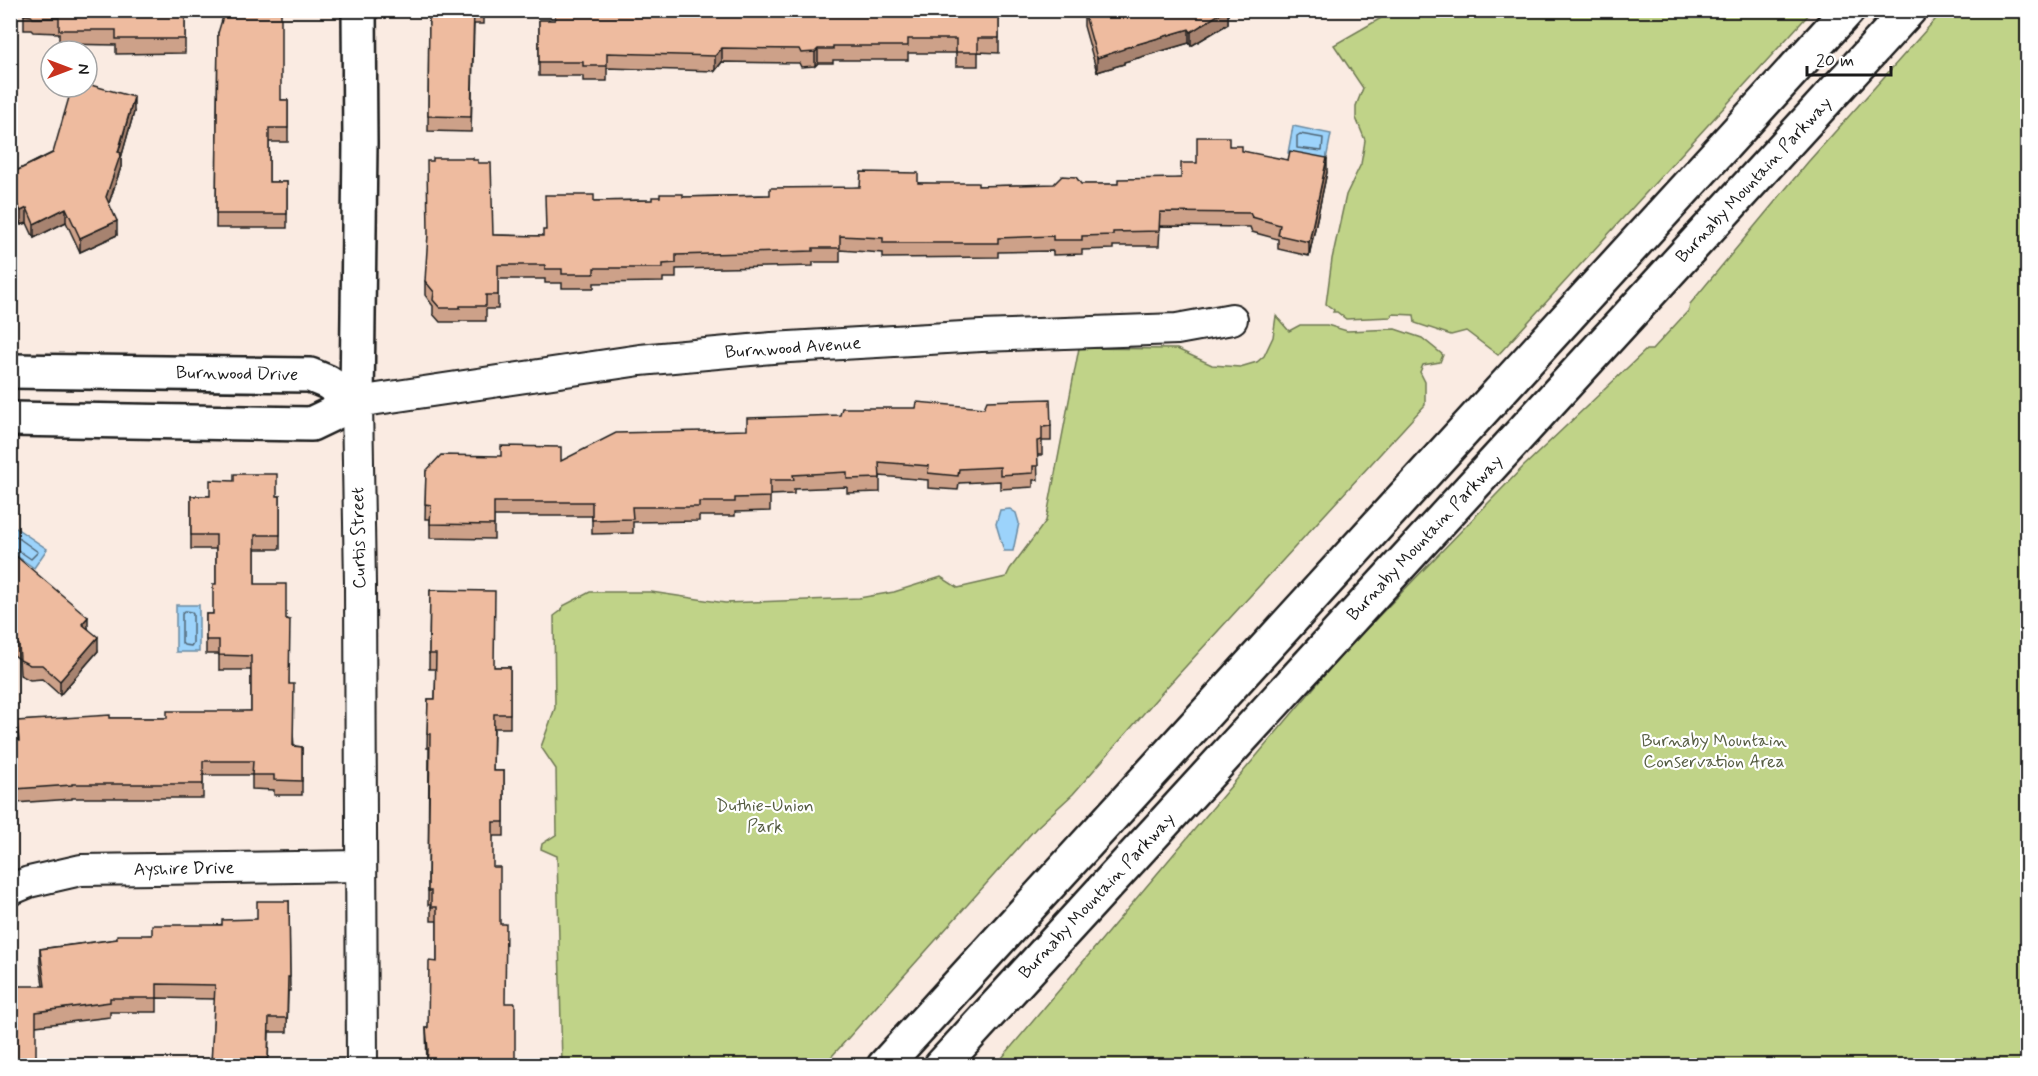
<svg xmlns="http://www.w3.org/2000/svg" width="2038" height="1076" font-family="Mynerve,sans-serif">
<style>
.green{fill:#c0d388;stroke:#6e7852;stroke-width:1.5}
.water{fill:#9cd3fb;stroke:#698aa2;stroke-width:1.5}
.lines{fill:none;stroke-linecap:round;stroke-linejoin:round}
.shore{stroke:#4f6575;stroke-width:1.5}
.minor-casing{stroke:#1c1c1c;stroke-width:34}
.tertiary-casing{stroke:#1c1c1c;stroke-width:38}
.secondary-casing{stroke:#1c1c1c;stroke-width:38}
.minor{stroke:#fff;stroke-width:30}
.tertiary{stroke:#fff;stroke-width:33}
.secondary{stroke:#fff;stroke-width:33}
.wall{fill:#cda189;stroke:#1c1c1c;stroke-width:1.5}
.shaded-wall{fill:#a7836f;stroke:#1c1c1c;stroke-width:1.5}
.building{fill:#eebb9f;stroke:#1c1c1c;stroke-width:1.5}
.labels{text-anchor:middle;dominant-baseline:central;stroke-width:4.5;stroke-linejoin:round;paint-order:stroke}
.street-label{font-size:18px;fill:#1c1c1c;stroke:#fff}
.park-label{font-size:18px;fill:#555c42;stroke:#fff}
</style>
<rect width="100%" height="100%" fill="#faebe2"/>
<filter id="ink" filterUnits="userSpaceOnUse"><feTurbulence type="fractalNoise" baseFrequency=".0167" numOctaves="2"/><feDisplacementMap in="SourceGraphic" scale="12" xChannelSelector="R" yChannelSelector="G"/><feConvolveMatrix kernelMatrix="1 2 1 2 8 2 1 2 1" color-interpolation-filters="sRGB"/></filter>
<g filter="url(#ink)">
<g class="green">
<path d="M1395 10H1812V11L1498 355 1466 331 1451 335 1415 323 1414 315 1393 314 1391 317 1346 319 1337 312H1333L1334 310 1326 304 1332 259 1346 195 1361 164 1364 147 1365 140 1356 118V106L1363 88 1334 45Z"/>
<path d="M1943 11H2027V1065H996L1344 652 1524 466 1646 350H1652L1689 310 1690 304 1808 162Z"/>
<path d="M1276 316 1289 331 1300 325H1327L1347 331 1395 329 1422 338 1443 355 1440 362 1423 365 1420 372 1425 382V405L1165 689 1073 794 1036 828 824 1065H562L557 856 541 849 542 844 557 834 556 769 541 747 555 708 554 616 562 610 563 606 590 592H651L725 603 859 598 894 592 941 577 958 588 1006 577 1010 569 1046 521 1079 348 1177 349 1212 365 1240 367 1257 362 1264 356 1273 337Z"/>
</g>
<g class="water">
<path d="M1293 126 1331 134 1326 160 1288 153Z"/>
<path d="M1010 509 1016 513 1019 523 1013 551H1004L996 524 1000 510Z"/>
<path d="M10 524 47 549 34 568 11 552Z"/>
<rect x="176" y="605" width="23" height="47"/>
</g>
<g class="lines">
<g class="shore">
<path d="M1300 134 1323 138 1322 151 1297 148V136Z"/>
<path d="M10 532 38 552 31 559 15 548H10"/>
<path d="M185 611 191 612 193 614V643L191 646 184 645 182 643V614Z"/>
</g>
<defs>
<g id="minor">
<path d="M10 890 29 882 81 870 361 866"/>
<path d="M362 1066 360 584 357 402 640 360 772 348 981 336 1177 329 1232 319"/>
</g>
<g id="tertiary">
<path d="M10 371 310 375 327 382 357 402"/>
<path d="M357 402 360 143 359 10"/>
<path d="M10 419 311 424 357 402"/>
</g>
<g id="secondary">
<path d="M884 1066 1848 10"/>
<path d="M941 1066 1909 10"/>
</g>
</defs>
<use href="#minor" class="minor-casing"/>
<use href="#tertiary" class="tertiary-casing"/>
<use href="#secondary" class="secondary-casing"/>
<use href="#minor" class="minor"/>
<use href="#tertiary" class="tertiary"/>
<use href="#secondary" class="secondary"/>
</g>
<g class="wall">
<path d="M24 10H185V53L116 54V45L59 44V33L33 32 31 30H24Z"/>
<path d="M429 10H483V24H474L471 132 428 131Z"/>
<path d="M999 10V53L978 52V66H956V53H908V60H833V63H818L815 66 801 67 799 63 722 62 715 71 607 68V81H583V76H539V20H555L624 12Z"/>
<path d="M1084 10H1231L1228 12V24L1191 46 1189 43 1124 62V64L1097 72 1084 26Z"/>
<path d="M218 33 281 100H288V142H269V182H287V228H216Z"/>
<path d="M134 112 121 158V167L109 203 117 235 80 252 66 222 34 238 27 223 21 225 10 205V174Z"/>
<path d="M1229 146 1242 151 1327 172 1309 256 1278 249V239L1252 232 1250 227 1160 226 1159 246H1113V249L1082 250V254L1053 255V251L998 252V257L883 258V253L840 250V262H813V266L676 269V278H663V282L594 283V288H562V283H545V279H498V309H486V321H460V322H440L433 314V306L425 295V281L493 235 543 236 546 230 594 201 652 200 683 197 770 195 860 187 918 183 978 186 1118 184 1181 178 1197 163Z"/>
<path d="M1051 426V441H1042V455H1037L1038 480H1033V487L1000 489V481L959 483 958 490 928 488V480L880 476V492L847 493V487L794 489V494L770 495V511L735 512V516H699V521L633 522V533L592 534V516H494V539L430 538V519H425L426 471 561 461Z"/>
<path d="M191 496H280V549H255V584L286 619 289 684 294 746 302 747V795H274V790L252 789V775H203V798H72V799L15 803V807L10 808V741H18L17 721 110 718H167L251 711V670H219V654H206V614H213L216 584V549H191Z"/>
<path d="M10 551 88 628 98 651 60 695 42 679 30 680 20 675 19 659 10 652Z"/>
<path d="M430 590 494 667H510V728H494L493 771H504V836H493L427 1065 426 1028H428L437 962V921H431V905H428L429 748H427L428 699H435L436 669H429Z"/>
<path d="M289 901 290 991H288L287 1032H269L268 1065H211L215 999 157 998V1012H110V1017L36 1026 10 1065 43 986 40 963V949L152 935 257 919Z"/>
</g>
<g class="shaded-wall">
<path d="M1223 10H1231L1228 12V24L1191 46V32Z"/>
<path d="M1189 29V43L1124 62V64L1097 72V58L1124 48Z"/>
<path d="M722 48V62L715 71V56Z"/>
<path d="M818 49V63L815 66V52Z"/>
<path d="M134 97V112L121 158V167L106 212V197Z"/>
<path d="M1327 158V172L1309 256V242Z"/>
<path d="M27 208V223L21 225V211Z"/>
<path d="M66 208V222L34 238V224Z"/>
<path d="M117 221V235L80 252V238Z"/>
<path d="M88 617V631L82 624Z"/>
<path d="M98 637V651L60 695V681Z"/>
</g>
<g class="building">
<path d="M24 10H185V39H116V30H59V18H33L31 16 24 15Z"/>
<path d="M225 10H281V100H288V128H269V182H287V214H216L218 33Z"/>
<path d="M429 10H474L471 117 428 116Z"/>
<path d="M624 10H999V38H978V52H956V39H908V46H833V49H818L815 52 801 53 799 49 722 48 715 56 607 53V66H583V62H539V20H555V12H624Z"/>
<path d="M1088 10H1226L1191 32 1189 29 1124 48V49L1097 58 1084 12Z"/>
<path d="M87 84 134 97 118 152 121 153 106 197 117 221 80 238 66 208 34 224 27 208 21 211 10 191V174L53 153 72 87H87Z"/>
<path d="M1197 137H1229V146H1242V151L1288 160 1290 151 1327 158 1309 242 1278 235 1280 225 1252 217 1250 213 1160 212 1159 231 1113 232V235L1082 236V240H1053V236L998 238V243H883V238L840 236V248H813V251L676 255V263L663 264V268H594V274H562V269H545V265H498V295H486V306H460V308H440L433 300 434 292 425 281 428 234 427 161H433V158H473V160H478V163H491L493 235 543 236V230H546L545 195H594V201L652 200V197H660V194H683V197L770 195V188L860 187 861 172 918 173V183H978V186L1054 184 1062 176 1076 177 1081 184H1118V179L1181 178V163H1197Z"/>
<path d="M1050 399 1051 426 1042 427V440L1037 441 1038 466H1033V473L1000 475V467L959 469 958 476 928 473 929 466 879 462 880 478 847 479V472L793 475 794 480H770V497L735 498V502H699V507H632L633 519 592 520V502H494V525L430 524 431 505 425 504 426 471 441 455 501 456V446L561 447V461L616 433 747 430V418L840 415 842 408H916L917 402 984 408 987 401Z"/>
<path d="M234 474H277V496H280V535H255V584H286V619L290 620 289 684H294L293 746 302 747V781L274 780V775H252L253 761H203V784H72V785L15 789V793H10V741H19L17 721 110 715V718H167V711H251V656L219 655V640H206V614H213V584H216V535H191V496H210V480L234 481Z"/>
<path d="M10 551 88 617 82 624 98 637 60 681 42 665H30L20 660 19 645 10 638Z"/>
<path d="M430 590 495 591 494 667H510V714H494L493 771H504V822H493V867H500V924H506L505 1003H515V1065H427L428 1050 426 1028H428L429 961 437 962V907H431V891H428L430 734H427L428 699H435L436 654H429Z"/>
<path d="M257 901H289L290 977H288L287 1018H269L268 1059 233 1058V1065H211L215 985 157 984V998H110V1002L36 1012V1065H10V986H45L40 949 117 939V935H152V925H222V920L257 919Z"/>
</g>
</g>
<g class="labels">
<g class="street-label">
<text transform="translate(1754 180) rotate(-47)">Burnaby Mountain Parkway</text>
<text transform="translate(793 348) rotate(-4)">Burnwood Avenue</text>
<text transform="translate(237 374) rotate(1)">Burnwood Drive</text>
<text transform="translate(359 538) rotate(-91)">Curtis Street</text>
<text transform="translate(1425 538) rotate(-47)">Burnaby Mountain Parkway</text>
<text transform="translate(184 869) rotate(-1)">Ayshire Drive</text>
<text transform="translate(1097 896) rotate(-47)">Burnaby Mountain Parkway</text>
</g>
<g class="park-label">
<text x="1714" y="741">Burnaby Mountain<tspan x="1714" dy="21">Conservation Area</tspan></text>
<text x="765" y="806">Duthie-Union<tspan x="765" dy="21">Park</tspan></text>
</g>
</g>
<rect width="2038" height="1076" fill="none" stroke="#fff" stroke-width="36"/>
<rect x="18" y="18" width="2002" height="1040" fill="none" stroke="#1c1c1c" stroke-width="2" filter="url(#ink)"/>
<g transform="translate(69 69) rotate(90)"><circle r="28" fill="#ffffff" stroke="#a4a4a4" stroke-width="1.5"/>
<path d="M0-4.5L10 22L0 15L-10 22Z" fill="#c8321e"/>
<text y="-9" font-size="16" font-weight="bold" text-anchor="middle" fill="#1c1c1c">N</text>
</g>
<path d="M1807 66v9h84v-9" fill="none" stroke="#1c1c1c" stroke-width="3"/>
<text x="1816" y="66" font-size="18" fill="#1c1c1c" stroke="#ffffff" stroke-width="4.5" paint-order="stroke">20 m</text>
</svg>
